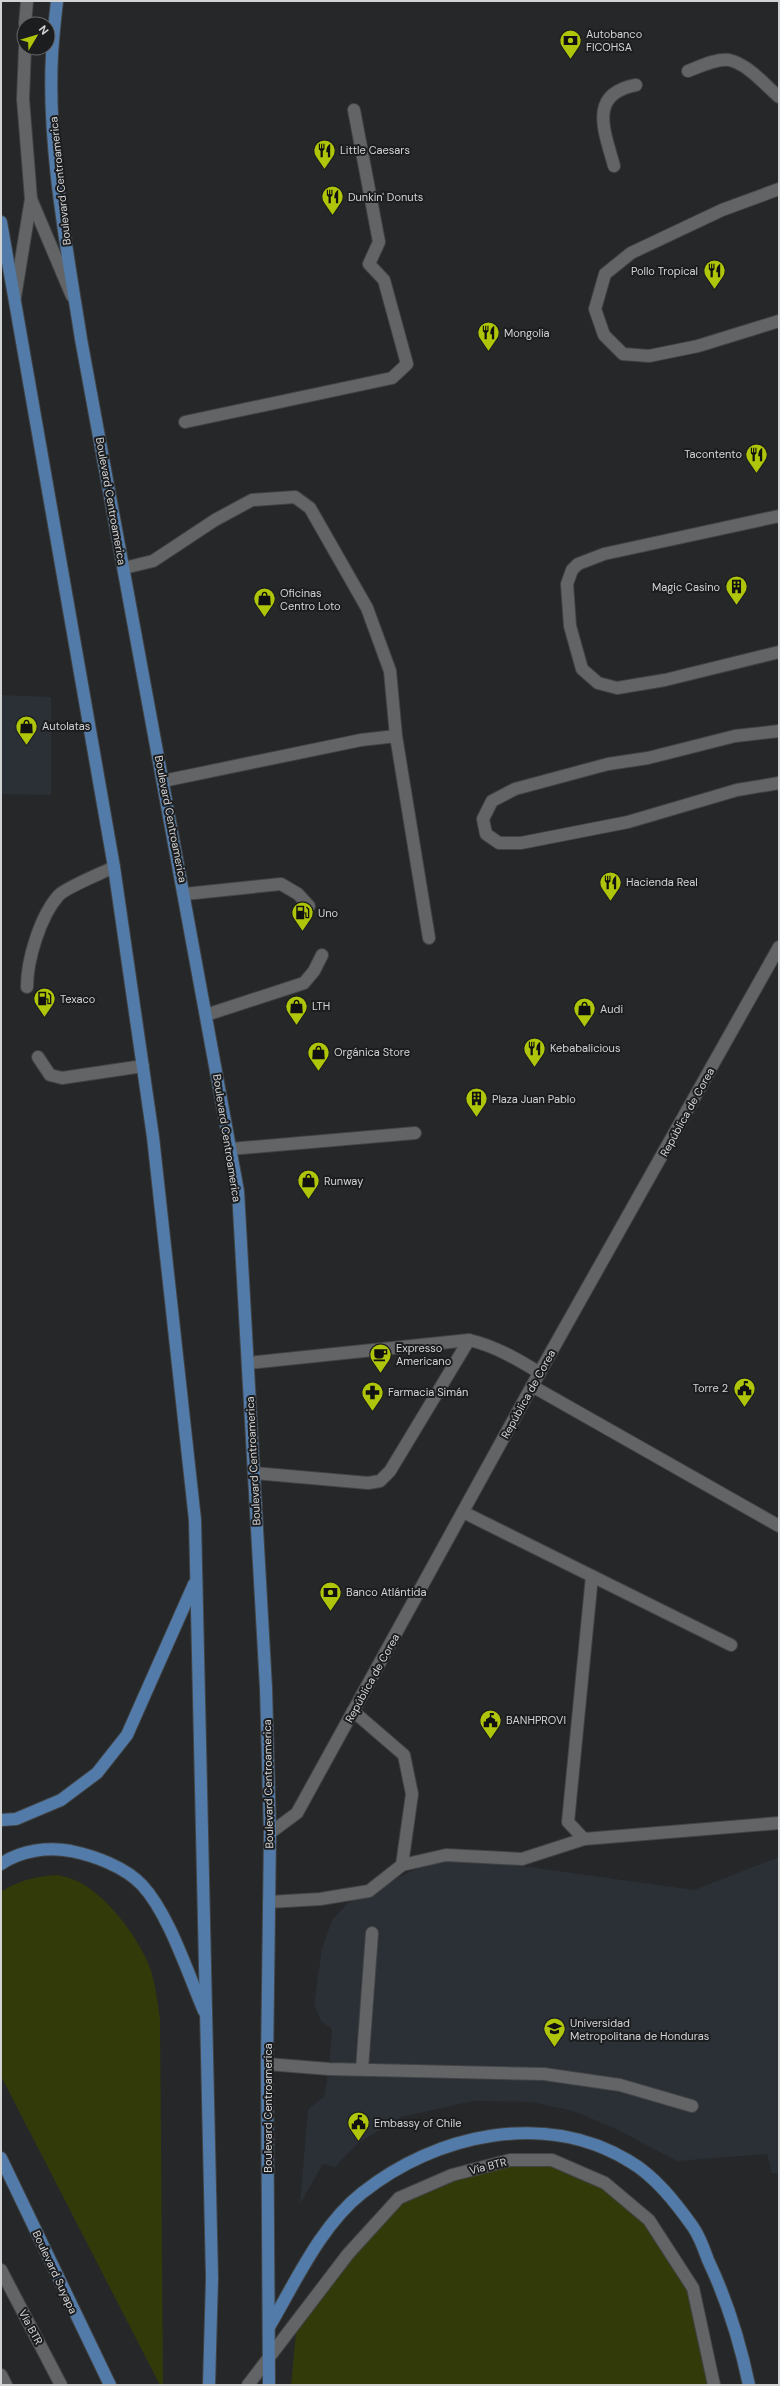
<svg xmlns="http://www.w3.org/2000/svg" width="780" height="2386" font-family="'DM Sans',sans-serif">
<style>
.built{fill:#2b3037}
.green{fill:#333a0a}
.lines{fill:none;stroke-linecap:round;stroke-linejoin:round}
.service-casing{stroke:#414344;stroke-width:14}
.tertiary-casing{stroke:#414344;stroke-width:14}
.primary-casing{stroke:#414344;stroke-width:14}
.service{stroke:#626466;stroke-width:12}
.tertiary{stroke:#626466;stroke-width:12}
.primary{stroke:#527ba9;stroke-width:12}
.labels{text-anchor:middle;dominant-baseline:central;stroke-width:4;stroke-linejoin:round;paint-order:stroke}
.poi-label{font-size:11px;fill:#d2d3d5;stroke:#1c1d1f;text-anchor:start}
.street-label{font-size:11px;fill:#d2d3d5;stroke:#1c1d1f}
</style>
<rect width="100%" height="100%" fill="#252729"/>
<g class="built">
<path d="M1 695 51 697V795L1 794Z"/>
<path d="M444 1855 694 1890 779 1857V2173H772L767 2154 677 2161 614 2128 573 2111 531 2102 473 2101 402 2117 358 2143 335 2167 323 2164 300 2204 308 2109 324 2097 329 2068 332 2029 321 2021 314 2004 322 1948 332 1920 348 1903Z"/>
</g>
<g class="green">
<path d="M58 1875C65 1877 74 1879 81 1883 110 1899 143 1943 152 1974 156 1989 158 2005 160 2020L163 2385H160L1 2076V1892C19 1880 37 1876 58 1875Z"/>
<path d="M552 2160 605 2183 649 2220 693 2288 714 2385H291L297 2321 399 2198 452 2175Z"/>
</g>
<g class="lines">
<defs>
<g id="service">
<path d="M688 71C699 67 717 58 729 60 748 64 765 85 779 97"/>
<path d="M614 166C605 132 587 94 636 85"/>
<path d="M779 189 722 210 631 253 605 274 595 309 604 335 623 354 649 356 698 346 779 321"/>
<path d="M185 422 392 378 407 364 384 280 369 264 379 242 354 110"/>
<path d="M779 516 604 554 578 564 572 570 567 584 570 626 582 669 598 683 617 688 665 680 779 652"/>
<path d="M124 568 153 561 215 520 252 500 295 497 310 508 367 608 390 671 396 736 429 938"/>
<path d="M779 731 735 736 648 758 608 764 515 789 492 801 483 819 486 834 499 843H521L628 822 737 790 779 783"/>
<path d="M163 781 361 740 396 736"/>
<path d="M185 894 281 884 298 894 309 906"/>
<path d="M27 987C27 960 40 916 59 895 67 887 102 873 114 867"/>
<path d="M206 1015 304 983 314 971 322 955"/>
<path d="M38 1057 50 1075 62 1078 143 1066"/>
<path d="M230 1149 415 1133"/>
<path d="M248 1363 469 1340C495 1346 517 1359 540 1373"/>
<path d="M532 1386 779 1526"/>
<path d="M254 1473 368 1483 380 1481 390 1471 469 1340"/>
<path d="M463 1512 731 1645"/>
<path d="M592 1576 568 1822 584 1839 779 1823"/>
<path d="M353 1711 404 1755 412 1794 402 1865"/>
<path d="M269 1902 320 1899 369 1891 402 1865 446 1855 522 1859 584 1839"/>
<path d="M267 2064 329 2069 544 2074 620 2085 692 2106"/>
<path d="M362 2069 372 1933"/>
<path d="M1 2270 61 2385"/>
<path d="M1 2375 6 2385"/>
<path d="M248 2385 348 2254 399 2198 452 2175 510 2160H552L605 2183 649 2220 693 2288 714 2385"/>
</g>
<g id="tertiary">
<path d="M25 24 27 1"/>
<path d="M31 199 72 296"/>
<path d="M15 297 31 199 23 99 25 48"/>
<path d="M270 1833 297 1813 532 1386 779 947"/>
</g>
<g id="primary">
<path d="M57 1C55 19 53 37 52 55 47 146 67 249 81 339L238 1191 266 1688 270 1833 267 2064 269 2385"/>
<path d="M1 222 114 867 153 1137 195 1520 212 2278 209 2385"/>
<path d="M1 1820 16 1819 61 1800 97 1773 127 1735 194 1584"/>
<path d="M1 1864C21 1850 48 1847 71 1851 95 1856 125 1867 142 1885 169 1914 188 1974 204 2011"/>
<path d="M1 2158 110 2385"/>
<path d="M269 2327C295 2283 321 2225 362 2193 436 2134 545 2110 629 2161 655 2176 676 2203 693 2227 700 2237 704 2249 708 2260 727 2300 740 2342 749 2385"/>
</g>
</defs>
<use href="#service" class="service-casing"/>
<use href="#tertiary" class="tertiary-casing"/>
<use href="#primary" class="primary-casing"/>
<use href="#service" class="service"/>
<use href="#tertiary" class="tertiary"/>
<use href="#primary" class="primary"/>
</g>
<defs>
<symbol id="bank-pin" viewBox="-11 -11 22 30"><path d="M0 17L-7.5 6A9.5 9.5 0 1 1 7.5 6Z" fill="#aec509" stroke="#1c1d1f"/><path d="M-6-4H6V4H-6ZM0-2.3a2.3 2.3 0 1 0 0 4.6a2.3 2.3 0 1 0 0-4.6Z" fill="#111"/></symbol>
<symbol id="restaurant-pin" viewBox="-11 -11 22 30"><path d="M0 17L-7.5 6A9.5 9.5 0 1 1 7.5 6Z" fill="#aec509" stroke="#1c1d1f"/><path d="M-5-6h1v4h1v-4h1v4h1v-4h1v5L-1.5 .5V6h-2V.5L-5-1ZM5-6V6H3V1.5H1.5Q1.5-4 5-6Z" fill="#111"/></symbol>
<symbol id="building-pin" viewBox="-11 -11 22 30"><path d="M0 17L-7.5 6A9.5 9.5 0 1 1 7.5 6Z" fill="#aec509" stroke="#1c1d1f"/><path d="M-4-6H4V6H1V3H-1V6H-4ZM-2.5-4.3h1.7v1.8h-1.7ZM.8-4.3h1.7v1.8H.8ZM-2.5-1h1.7V.8h-1.7ZM.8-1h1.7V.8H.8Z" fill="#111"/></symbol>
<symbol id="shop-pin" viewBox="-11 -11 22 30"><path d="M0 17L-7.5 6A9.5 9.5 0 1 1 7.5 6Z" fill="#aec509" stroke="#1c1d1f"/><path d="M-5-2.5h2.3a2.7 3.5 0 0 1 5.4 0H5L5.5 6h-11ZM-1.5-2.5h3a1.5 2.3 0 0 0-3 0Z" fill="#111"/></symbol>
<symbol id="fuel-pin" viewBox="-11 -11 22 30"><path d="M0 17L-7.5 6A9.5 9.5 0 1 1 7.5 6Z" fill="#aec509" stroke="#1c1d1f"/><path d="M-5.5-6h7V0h2V4h1.3V-2.5L3-4.5l.8-.8L6-3V5H2.5V1h-1V6h-7ZM-4.2-4.7v3.2H.2V-4.7Z" fill="#111"/></symbol>
<symbol id="cafe-pin" viewBox="-11 -11 22 30"><path d="M0 17L-7.5 6A9.5 9.5 0 1 1 7.5 6Z" fill="#aec509" stroke="#1c1d1f"/><path d="M-5.5-4.5H6V0H3Q3 3.5 0 3.5H-2.5Q-5.5 3.5-5.5 0ZM3-3.2v2h1.7v-2ZM-6 4.5H4V6H-6Z" fill="#111"/></symbol>
<symbol id="civic-pin" viewBox="-11 -11 22 30"><path d="M0 17L-7.5 6A9.5 9.5 0 1 1 7.5 6Z" fill="#aec509" stroke="#1c1d1f"/><path d="M-.6-6.5H3V-4.5H.6V-3L4-1V1h2V6H-6V1h2V-1L-.6-3ZM-1.2 2.5V6h2.4V2.5Z" fill="#111"/></symbol>
<symbol id="pharmacy-pin" viewBox="-11 -11 22 30"><path d="M0 17L-7.5 6A9.5 9.5 0 1 1 7.5 6Z" fill="#aec509" stroke="#1c1d1f"/><path d="M-2-6h4v4h4v4h-4v4h-4v-4h-4v-4h4Z" fill="#111"/></symbol>
<symbol id="university-pin" viewBox="-11 -11 22 30"><path d="M0 17L-7.5 6A9.5 9.5 0 1 1 7.5 6Z" fill="#aec509" stroke="#1c1d1f"/><path d="M0-5L7-2L0 1L-7-2ZM-4 1L0 2.5L4 1V4Q0 6-4 4Z" fill="#111"/></symbol>
</defs>
<g fill-rule="evenodd">
<use href="#bank-pin" x="558" y="28" width="25" height="34"/>
<use href="#restaurant-pin" x="312" y="138" width="25" height="34"/>
<use href="#restaurant-pin" x="320" y="184" width="25" height="34"/>
<use href="#restaurant-pin" x="702" y="258" width="25" height="34"/>
<use href="#restaurant-pin" x="476" y="320" width="25" height="34"/>
<use href="#restaurant-pin" x="744" y="442" width="25" height="34"/>
<use href="#building-pin" x="724" y="574" width="25" height="34"/>
<use href="#shop-pin" x="252" y="586" width="25" height="34"/>
<use href="#shop-pin" x="14" y="714" width="25" height="34"/>
<use href="#restaurant-pin" x="598" y="870" width="25" height="34"/>
<use href="#fuel-pin" x="290" y="900" width="25" height="34"/>
<use href="#fuel-pin" x="32" y="986" width="25" height="34"/>
<use href="#shop-pin" x="284" y="994" width="25" height="34"/>
<use href="#shop-pin" x="572" y="996" width="25" height="34"/>
<use href="#restaurant-pin" x="522" y="1036" width="25" height="34"/>
<use href="#shop-pin" x="306" y="1040" width="25" height="34"/>
<use href="#building-pin" x="464" y="1086" width="25" height="34"/>
<use href="#shop-pin" x="296" y="1168" width="25" height="34"/>
<use href="#cafe-pin" x="368" y="1342" width="25" height="34"/>
<use href="#civic-pin" x="732" y="1376" width="25" height="34"/>
<use href="#pharmacy-pin" x="360" y="1380" width="25" height="34"/>
<use href="#bank-pin" x="318" y="1580" width="25" height="34"/>
<use href="#civic-pin" x="478" y="1708" width="25" height="34"/>
<use href="#university-pin" x="542" y="2016" width="25" height="34"/>
<use href="#civic-pin" x="346" y="2110" width="25" height="34"/>
</g>
<g class="labels">
<g class="poi-label">
<text x="586" y="34">Autobanco<tspan x="586" dy="13">FICOHSA</tspan></text>
<text x="340" y="150">Little Caesars</text>
<text x="348" y="197">Dunkin' Donuts</text>
<text x="698" y="271" text-anchor="end">Pollo Tropical</text>
<text x="504" y="333">Mongolia</text>
<text x="742" y="454" text-anchor="end">Tacontento</text>
<text x="720" y="587" text-anchor="end">Magic Casino</text>
<text x="280" y="593">Oficinas<tspan x="280" dy="13">Centro Loto</tspan></text>
<text x="42" y="726">Autolatas</text>
<text x="626" y="882">Hacienda Real</text>
<text x="318" y="913">Uno</text>
<text x="60" y="999">Texaco</text>
<text x="312" y="1006">LTH</text>
<text x="600" y="1009">Audi</text>
<text x="550" y="1048">Kebabalicious</text>
<text x="334" y="1052">Orgánica Store</text>
<text x="492" y="1099">Plaza Juan Pablo</text>
<text x="324" y="1181">Runway</text>
<text x="396" y="1348">Expresso<tspan x="396" dy="13">Americano</tspan></text>
<text x="728" y="1388" text-anchor="end">Torre 2</text>
<text x="388" y="1392">Farmacia Simán</text>
<text x="346" y="1592">Banco Atlántida</text>
<text x="506" y="1720">BANHPROVI</text>
<text x="570" y="2023">Universidad<tspan x="570" dy="13">Metropolitana de Honduras</tspan></text>
<text x="374" y="2123">Embassy of Chile</text>
</g>
<g class="street-label">
<text transform="translate(60 181) rotate(-96)">Boulevard Centroamerica</text>
<text transform="translate(111 501) rotate(80)">Boulevard Centroamerica</text>
<text transform="translate(171 819) rotate(79)">Boulevard Centroamerica</text>
<text transform="translate(687 1112) rotate(-61)">República de Corea</text>
<text transform="translate(227 1138) rotate(81)">Boulevard Centroamerica</text>
<text transform="translate(528 1394) rotate(-61)">República de Corea</text>
<text transform="translate(253 1461) rotate(-93)">Boulevard Centroamerica</text>
<text transform="translate(372 1678) rotate(-61)">República de Corea</text>
<text transform="translate(268 1784) rotate(-91)">Boulevard Centroamerica</text>
<text transform="translate(268 2108) rotate(-90)">Boulevard Centroamerica</text>
<text transform="translate(488 2166) rotate(-14)">Vía BTR</text>
<text transform="translate(55 2272) rotate(65)">Boulevard Suyapa</text>
<text transform="translate(31 2327) rotate(62)">Vía BTR</text>
</g>
</g>
<rect width="780" height="2386" fill="none" stroke="#d2d3d5" stroke-width="4"/>
<g transform="translate(36 36) rotate(52)"><circle r="19" fill="#1c1d1f" stroke="#656668"/>
<path d="M0-3L7 15L0 10L-7 15Z" fill="#aec509"/>
<text y="-6" font-size="11" font-weight="bold" text-anchor="middle" fill="#d2d3d5">N</text>
</g>
</svg>
